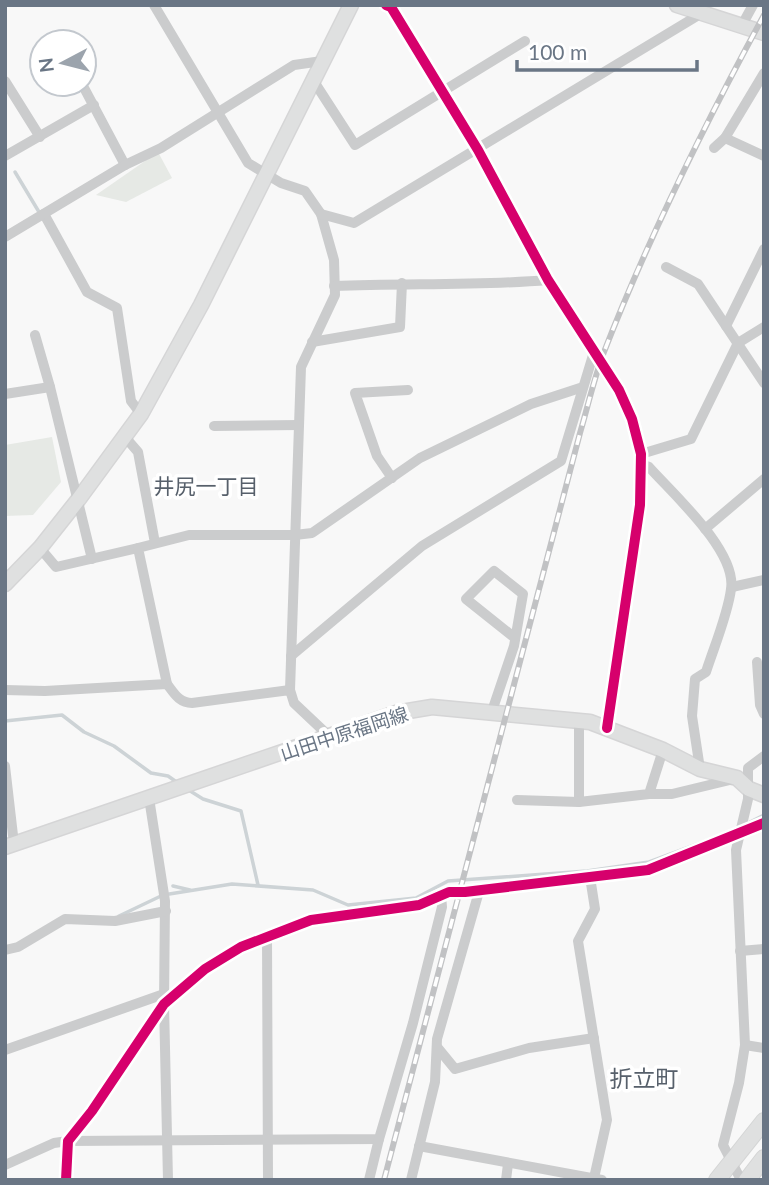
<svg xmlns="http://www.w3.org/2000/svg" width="769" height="1185" font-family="Lato,'Noto Sans JP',sans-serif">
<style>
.green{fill:#e6e9e5}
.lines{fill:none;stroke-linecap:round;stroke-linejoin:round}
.stream{stroke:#cdd3d6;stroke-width:3.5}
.secondary-casing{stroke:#d5d5d6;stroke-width:17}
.primary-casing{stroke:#d4d5d5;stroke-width:18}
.street{stroke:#cbcccd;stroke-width:10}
.secondary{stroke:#dfe0e0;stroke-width:14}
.primary{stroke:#dfe0e0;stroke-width:16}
.rail-casing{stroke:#c1c2c4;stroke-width:6}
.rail{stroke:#fff;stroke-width:3.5;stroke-dasharray:10;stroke-linecap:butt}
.cycleway-casing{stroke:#fff;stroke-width:15}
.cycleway{stroke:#d6006c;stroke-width:10}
.labels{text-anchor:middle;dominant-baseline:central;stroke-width:7;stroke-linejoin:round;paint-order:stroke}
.street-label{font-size:19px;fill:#6a7685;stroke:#fff}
.neighbourhood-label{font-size:21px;fill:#57606b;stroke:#fff}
.quarter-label{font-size:23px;fill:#57606b;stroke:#fff}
</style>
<rect width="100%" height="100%" fill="#f8f8f8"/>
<g class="green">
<path d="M158 152 172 178 126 202 96 195Z"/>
<path d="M52 437 61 482 33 515 5 516V445Z"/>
</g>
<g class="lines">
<g class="stream">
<path d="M15 172 39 212"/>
<path d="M5 721 62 715 84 732 114 746 151 773 168 776 178 783"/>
<path d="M187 789 203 799 241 811 258 885"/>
<path d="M744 825 764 815"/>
<path d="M173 886 190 890"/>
<path d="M119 916 163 895 232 884 313 890 348 905 416 898 448 881 587 871 649 862 711 839"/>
</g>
<defs>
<g id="secondary">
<path d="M677 5 764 33"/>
<path d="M5 584 40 548 78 500 141 414 201 305 351 5"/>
<path d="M5 847 396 713 432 707 590 722 663 750 700 769 737 778 749 789 764 795"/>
</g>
<g id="primary">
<path d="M717 1180 764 1121"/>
<path d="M747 1180 764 1158"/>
</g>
</defs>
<use href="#secondary" class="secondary-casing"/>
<use href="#primary" class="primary-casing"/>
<g class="street">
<path d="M154 5 248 163 281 183 305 191 321 214 334 260 335 295 301 367 290 690"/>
<path d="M386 5 391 7 478 150 548 280 619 390 632 419 641 454 640 505 607 728"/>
<path d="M742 25 753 5"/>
<path d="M313 80 355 145 525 41"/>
<path d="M5 81 40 137"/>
<path d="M82 84 125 165"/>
<path d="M725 138 764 156"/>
<path d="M714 148 725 138 764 73"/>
<path d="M5 156 94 105"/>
<path d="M44 214 87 292 117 308 131 401 141 414"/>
<path d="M321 214 354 223 702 13"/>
<path d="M5 237 125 165 161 148 294 65 322 61"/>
<path d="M666 267 698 284 764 383"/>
<path d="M334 286C406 283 477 286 548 280"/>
<path d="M726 326 764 249"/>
<path d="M35 335 50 387 92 559"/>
<path d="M312 342 400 327 402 283"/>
<path d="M5 394 50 387"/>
<path d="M214 426 299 425"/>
<path d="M125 437 138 452 155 543"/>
<path d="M641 454 691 439 738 343 764 327"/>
<path d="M641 464 649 467C673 494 737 551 731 589 728 614 714 647 706 672L695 679 692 716 700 769"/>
<path d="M392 478 377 456 355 393 408 390"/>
<path d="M705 529 764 479"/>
<path d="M40 548 56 567 138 548"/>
<path d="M732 587 764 580"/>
<path d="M291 656 422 546 561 461 594 352"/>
<path d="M757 662 760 705 764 714"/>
<path d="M167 684 138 548 189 535H295L312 533 420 458 531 404 583 387"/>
<path d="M5 690 45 691 167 684C174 693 179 703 192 703L290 690 294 703 330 737"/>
<path d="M491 714 514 646 523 594 494 571 466 599 515 638"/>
<path d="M579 721V802"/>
<path d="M5 766 14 844"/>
<path d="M649 794H672L734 779"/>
<path d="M149 798 165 901 164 1004 168 1180"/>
<path d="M517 800 579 802 649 794 663 750"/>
<path d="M590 877 595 909 578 941 607 1120 594 1178"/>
<path d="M267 936 268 1180"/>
<path d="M5 950 18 947 65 919 115 921 166 911"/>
<path d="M740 951 764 949"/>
<path d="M745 1045 764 1048"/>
<path d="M437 1047 455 1069 529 1048 594 1038"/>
<path d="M5 1050 164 994"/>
<path d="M419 1146 602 1180"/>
<path d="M5 1165 54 1143 68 1141 379 1139 413 1023 442 907 441 896"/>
<path d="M66 1180 68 1141 92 1111 164 1004 205 969 241 947 311 920 419 905 449 892H465L648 870 764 823"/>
<path d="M369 1180 379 1139"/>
<path d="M411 1180 435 1082 437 1039 480 888"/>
<path d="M506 1180 508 1164"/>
<path d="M741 1180 723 1145 739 1083 745 1045 736 850 748 799V768L764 756"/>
</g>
<use href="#secondary" class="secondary"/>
<use href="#primary" class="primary"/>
<defs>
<path id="rail" d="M384 1180 580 433C588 406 594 378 604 352 649 236 705 124 764 15"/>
</defs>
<use href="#rail" class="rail-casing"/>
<use href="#rail" class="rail"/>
<defs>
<g id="cycleway">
<path d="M386 5 391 7 478 150 548 280 619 390 632 419 641 454 640 505 607 728"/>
<path d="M66 1180 68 1141 92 1111 164 1004 205 969 241 947 311 920 419 905 449 892H465L648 870 764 823"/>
</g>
</defs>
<use href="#cycleway" class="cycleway-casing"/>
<use href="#cycleway" class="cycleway"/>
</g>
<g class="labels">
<g class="street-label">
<text transform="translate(344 733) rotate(-18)">山田中原福岡線</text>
</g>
<g class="neighbourhood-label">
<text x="206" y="485">井尻一丁目</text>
</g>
<g class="quarter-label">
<text x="644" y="1078">折立町</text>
</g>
</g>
<rect width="769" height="1185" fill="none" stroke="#6a7685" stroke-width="14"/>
<g transform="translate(63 63) rotate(263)"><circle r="33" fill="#ffffff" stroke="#c3c8ce" stroke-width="2"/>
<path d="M0-5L12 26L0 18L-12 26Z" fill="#9ca4ad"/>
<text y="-10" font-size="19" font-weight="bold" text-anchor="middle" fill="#6a7685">N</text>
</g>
<path d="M517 60v10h180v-10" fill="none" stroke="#6a7685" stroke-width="3.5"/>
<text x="528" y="60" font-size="21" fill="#6a7685" stroke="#ffffff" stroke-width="5" paint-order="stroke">100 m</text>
</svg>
